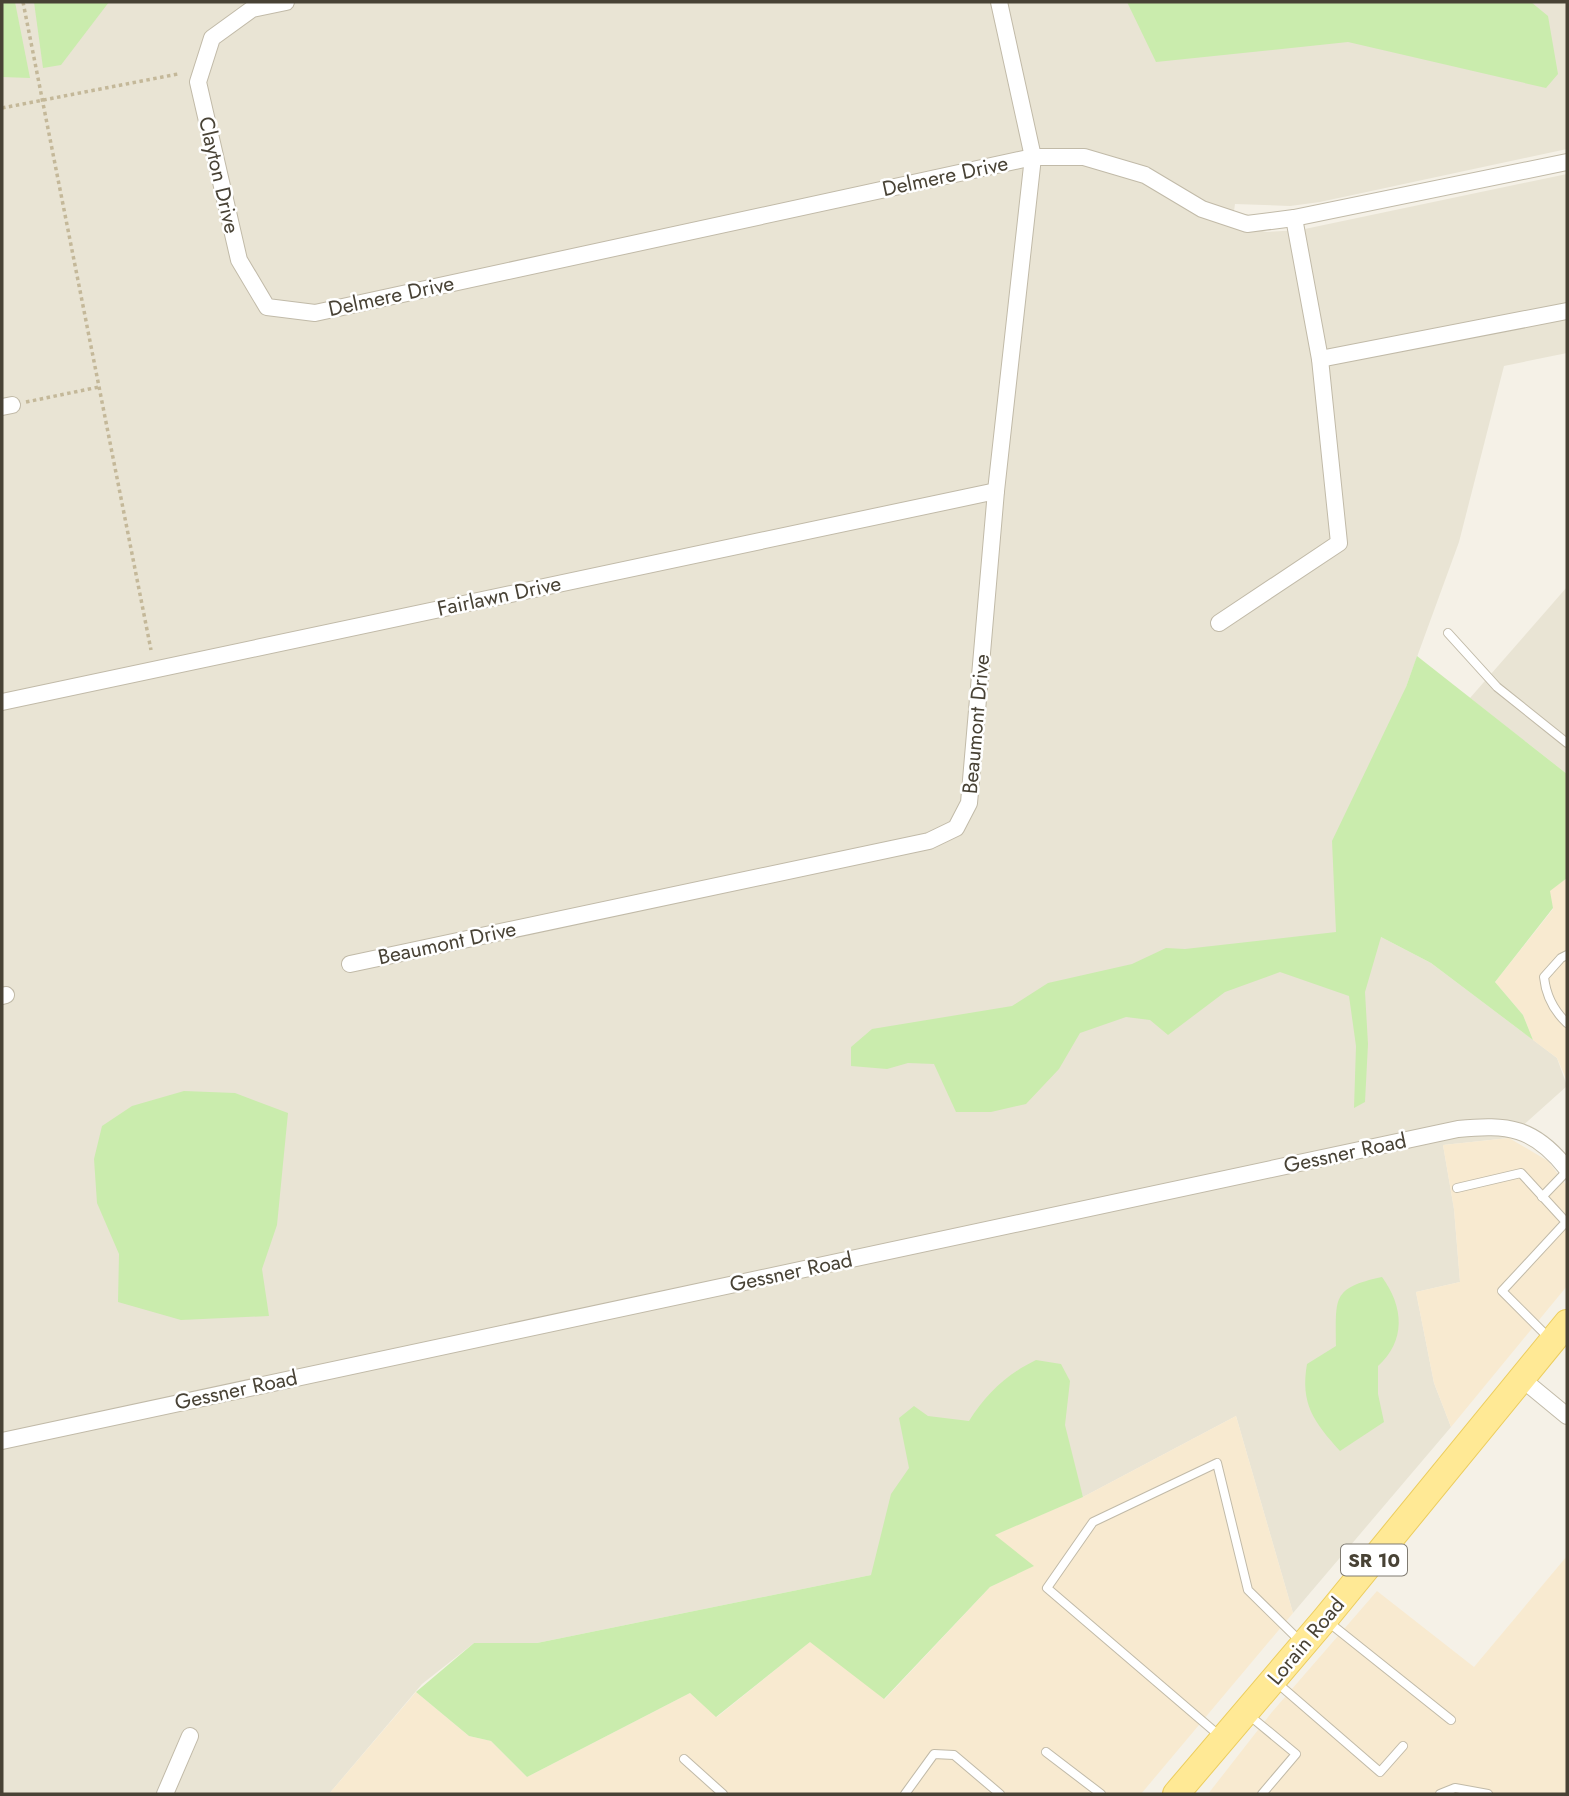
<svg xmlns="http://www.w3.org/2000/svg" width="1569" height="1796" font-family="Jost,sans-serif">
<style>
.residential{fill:#e9e4d4}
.commercial{fill:#f8ead0}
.green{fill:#caecad}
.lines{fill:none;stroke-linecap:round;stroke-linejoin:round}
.lane-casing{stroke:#c1baa8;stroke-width:10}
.street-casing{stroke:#c1baa8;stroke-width:18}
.primary-casing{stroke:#eccd5d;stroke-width:28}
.path{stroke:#c4b899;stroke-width:3.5;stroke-dasharray:3.5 3.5;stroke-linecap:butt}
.lane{stroke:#fff;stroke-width:8}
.street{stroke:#fff;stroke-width:16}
.primary{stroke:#ffe995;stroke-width:26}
.labels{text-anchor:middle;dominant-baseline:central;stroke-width:5;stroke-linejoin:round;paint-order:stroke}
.shield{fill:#fff;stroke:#7f7b72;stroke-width:2}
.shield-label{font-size:19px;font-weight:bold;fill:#484235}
.street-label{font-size:21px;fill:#484235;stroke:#fff}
</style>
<rect width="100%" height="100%" fill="#f5f1e7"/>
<g class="residential">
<path d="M2 2H1567V149L1320 202 1290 206 1235 204 1232 225 1267 232 1300 230 1567 174V353L1504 366 1459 542 1406 687 1381 937 1431 963 1557 1058 1567 1086 1509 1138 1443 1145 1454 1209 1460 1282 1416 1292 1434 1383 1451 1427 1293 1613 1236 1416 1083 1497 1069 1452 871 1575 537 1643H474L422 1684 329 1794H2Z"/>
<path d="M1567 587V774L1470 698Z"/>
</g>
<g class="commercial">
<path d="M1567 878V1081L1557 1058 1533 1040 1523 1015 1495 982 1553 909 1549 891Z"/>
<path d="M1509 1138 1548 1161 1567 1186V1286L1451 1427 1434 1383 1416 1292 1460 1282 1454 1209 1443 1145Z"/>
<path d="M1236 1416 1293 1613 1141 1794H329L416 1692 469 1736 491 1741 527 1777 690 1693 717 1717 811 1641 885 1699 990 1587 1033 1566 994 1535 1083 1497Z"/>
<path d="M1567 1556V1794H1208L1272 1712 1377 1591 1474 1667Z"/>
</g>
<g class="green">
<path d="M2 2H15L30 78 2 77Z"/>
<path d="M34 2H109L61 65 43 68Z"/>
<path d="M1127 2H1531L1548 16 1558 74 1546 88 1348 42 1156 62Z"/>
<path d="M1417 656 1567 774V878L1550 891 1553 908 1495 982 1523 1015 1533 1040 1431 963 1381 937 1365 992 1368 1044 1365 1102 1354 1108 1356 1046 1349 996 1280 972 1225 992 1168 1035 1150 1020 1126 1017 1080 1033 1059 1069 1026 1104 991 1112H956L934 1064 908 1063 887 1069 851 1066V1047L872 1029 1012 1006 1048 983 1132 964 1166 948 1185 949 1336 932 1332 841 1406 687Z"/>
<path d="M184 1091 235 1093 288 1113 277 1225 262 1269 269 1316 181 1320 118 1302 119 1254 97 1203 94 1159 102 1126 132 1106Z"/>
<path d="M1382 1277C1404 1307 1406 1341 1378 1366V1394L1384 1422 1340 1451C1314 1422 1300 1404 1307 1364L1336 1346C1336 1298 1331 1288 1382 1277Z"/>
<path d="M1036 1360 1061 1364 1070 1381 1065 1425 1083 1497 995 1535 1034 1566 990 1587 884 1699 810 1642 716 1717 690 1693 527 1777 491 1741 469 1736 416 1692 474 1643H537L871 1575 891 1494 909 1468 899 1418 914 1406 928 1416 969 1421C986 1394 1007 1374 1036 1360Z"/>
</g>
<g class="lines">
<defs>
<g id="lane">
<path d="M1448 633 1497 687 1567 743"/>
<path d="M1567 955 1561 958 1544 977C1546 996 1553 1010 1567 1023"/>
<path d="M1457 1188 1521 1173 1566 1222 1502 1291 1550 1339"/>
<path d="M1542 1197 1567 1171"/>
<path d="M1327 1621 1451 1720"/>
<path d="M1276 1682 1380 1772 1403 1746"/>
<path d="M1250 1716 1296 1754 1262 1794"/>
<path d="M1221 1737 1047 1588 1093 1522 1217 1463 1248 1590 1302 1643"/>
<path d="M1046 1752 1101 1794"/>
<path d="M684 1759 723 1794"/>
<path d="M905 1794 934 1754 954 1755 1000 1794"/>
<path d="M1440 1794 1455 1788 1488 1794"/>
</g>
<g id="street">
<path d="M286 2 252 9 212 38 198 82 239 260 267 307 315 313 1033 157H1084L1145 175 1202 209 1247 224 1294 218 1567 162"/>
<path d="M1320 359 1567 311"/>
<path d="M2 407 12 405"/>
<path d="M1219 623 1339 543 1320 359 1294 218"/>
<path d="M2 702 996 491"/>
<path d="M350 964 929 841 956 828 969 803 996 491 1033 157 999 2"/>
<path d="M2 996 6 995"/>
<path d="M1522 1379 1567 1416"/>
<path d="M2 1441 1458 1129C1508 1124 1534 1127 1567 1169"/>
<path d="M165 1794 190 1736"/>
</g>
<path id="primary" d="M1176 1794 1325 1619 1567 1323"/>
</defs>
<use href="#lane" class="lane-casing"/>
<use href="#street" class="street-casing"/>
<use href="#primary" class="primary-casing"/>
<g class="path">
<path d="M23 2 151 650"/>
<path d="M2 108 178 74"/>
<path d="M26 402 99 387"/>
</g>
<use href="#lane" class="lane"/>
<use href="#street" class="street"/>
<use href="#primary" class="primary"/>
</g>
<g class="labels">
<rect class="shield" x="1341" y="1544.5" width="66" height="31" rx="5"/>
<g class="shield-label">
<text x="1374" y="1560">SR 10</text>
</g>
<g class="street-label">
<text transform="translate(219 175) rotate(77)">Clayton Drive</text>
<text transform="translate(945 176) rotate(-12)">Delmere Drive</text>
<text transform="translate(391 296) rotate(-12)">Delmere Drive</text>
<text transform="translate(499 596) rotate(-12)">Fairlawn Drive</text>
<text transform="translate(976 724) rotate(-85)">Beaumont Drive</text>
<text transform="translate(447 943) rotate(-12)">Beaumont Drive</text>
<text transform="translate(1345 1153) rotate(-12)">Gessner Road</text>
<text transform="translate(791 1272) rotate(-12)">Gessner Road</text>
<text transform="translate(236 1390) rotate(-12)">Gessner Road</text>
<text transform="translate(1306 1641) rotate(-50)">Lorain Road</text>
</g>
</g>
<rect width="1569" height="1796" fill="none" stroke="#484235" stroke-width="7"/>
</svg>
